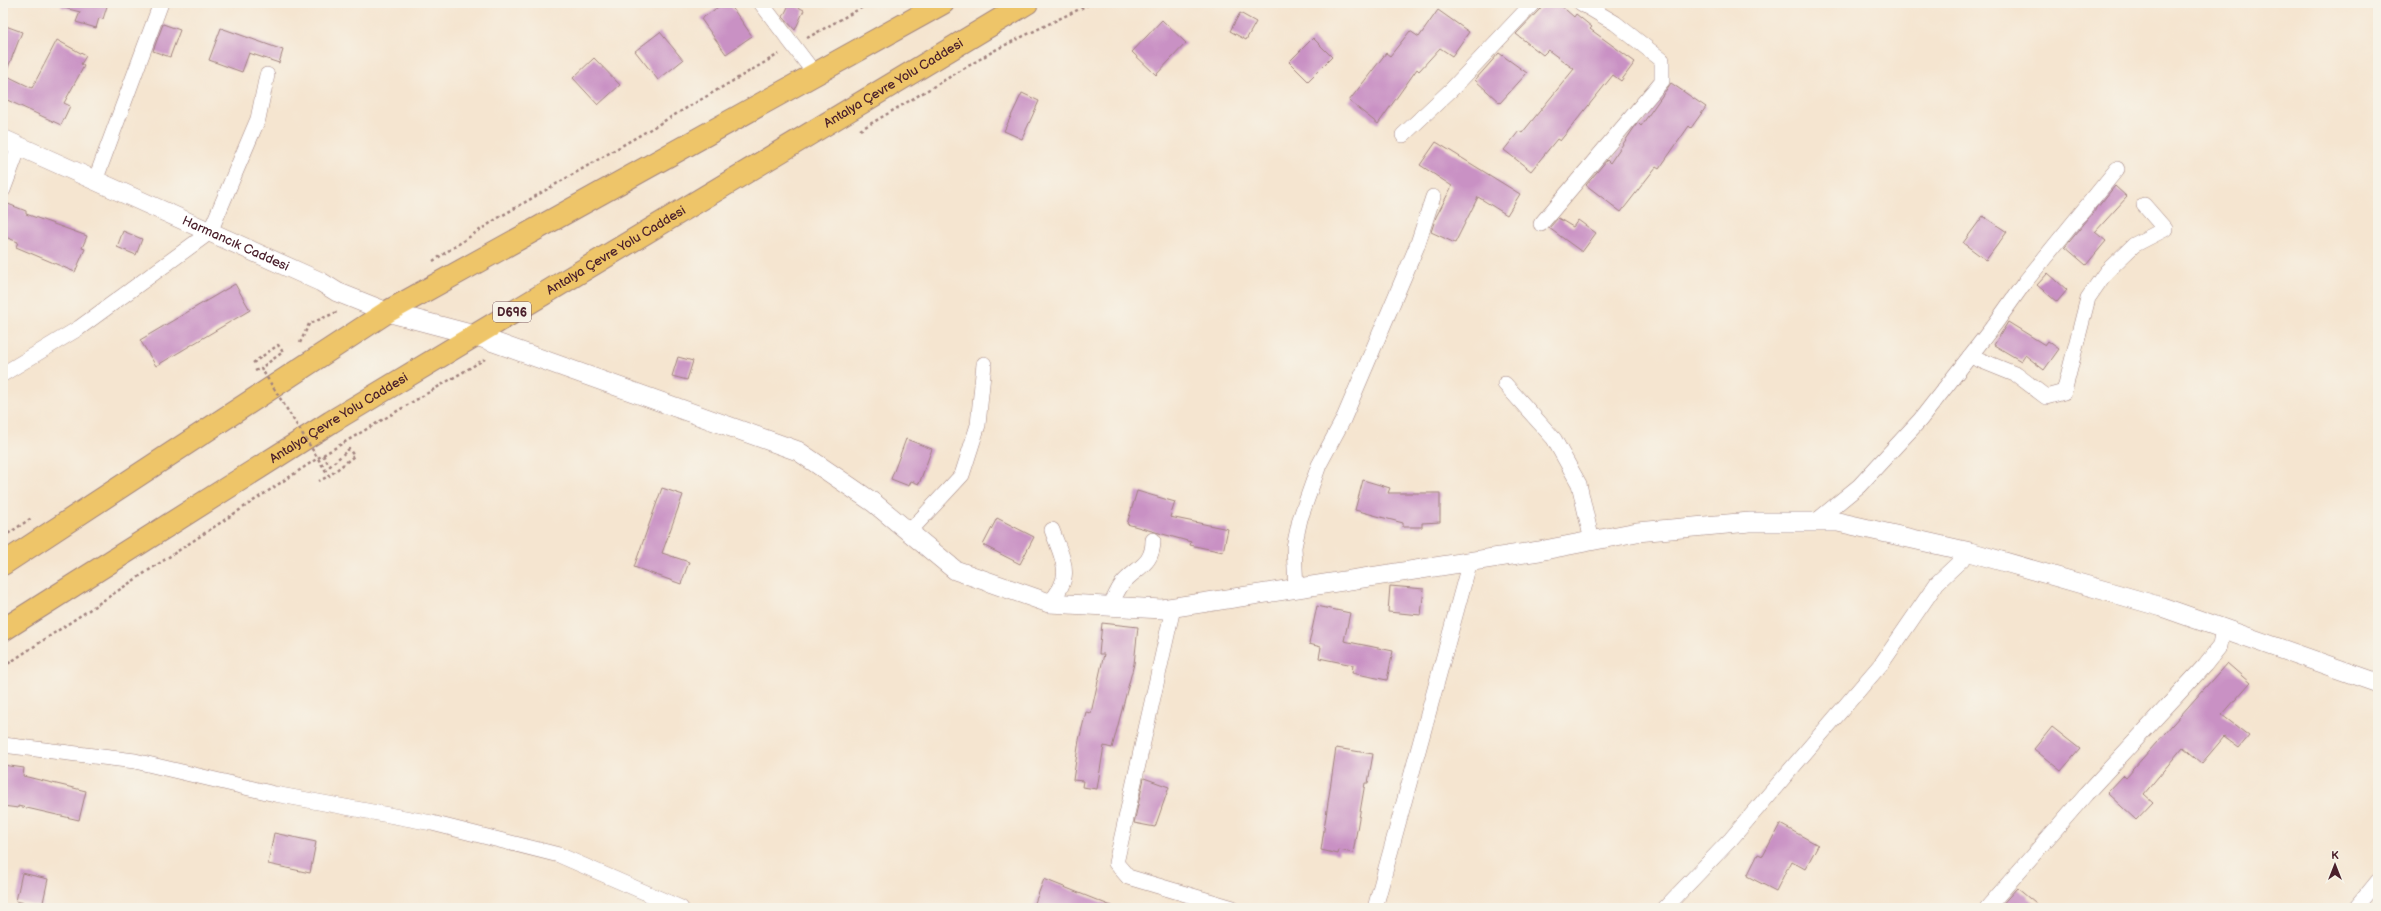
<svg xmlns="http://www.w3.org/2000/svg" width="2381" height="911" font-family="'Balsamiq Sans',sans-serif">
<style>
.building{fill:#c991c4}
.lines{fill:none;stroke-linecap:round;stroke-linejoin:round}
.minor-casing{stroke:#a0827e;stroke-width:16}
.tertiary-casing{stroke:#a0827e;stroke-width:20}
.trunk-casing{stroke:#a0827e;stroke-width:24}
.path{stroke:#a0827e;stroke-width:2.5;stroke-dasharray:3 3;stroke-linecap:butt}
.minor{stroke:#fff;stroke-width:15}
.tertiary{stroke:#fff;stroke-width:19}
.trunk{stroke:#eec569;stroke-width:22}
.path-bridge{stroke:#a0827e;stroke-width:2.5;stroke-dasharray:3 3;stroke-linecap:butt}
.labels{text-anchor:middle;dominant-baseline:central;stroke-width:3;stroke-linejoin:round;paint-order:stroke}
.shield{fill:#f7f3e8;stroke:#7e5f64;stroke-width:1}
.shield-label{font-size:12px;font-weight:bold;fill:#4a1f2b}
.street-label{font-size:13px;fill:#4a1f2b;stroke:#f7f3e8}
</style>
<rect width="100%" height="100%" fill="#f7f3e8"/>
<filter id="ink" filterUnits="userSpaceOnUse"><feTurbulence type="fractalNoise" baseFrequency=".025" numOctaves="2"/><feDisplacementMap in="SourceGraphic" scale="8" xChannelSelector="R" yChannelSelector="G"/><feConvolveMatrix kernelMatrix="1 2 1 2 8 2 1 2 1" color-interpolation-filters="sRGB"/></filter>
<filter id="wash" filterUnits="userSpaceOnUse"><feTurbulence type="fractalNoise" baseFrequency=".012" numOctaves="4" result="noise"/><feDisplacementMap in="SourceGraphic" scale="16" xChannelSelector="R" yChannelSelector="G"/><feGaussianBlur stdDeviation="0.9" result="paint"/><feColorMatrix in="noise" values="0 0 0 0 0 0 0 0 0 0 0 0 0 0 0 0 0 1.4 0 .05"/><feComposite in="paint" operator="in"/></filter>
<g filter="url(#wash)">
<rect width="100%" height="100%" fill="#f5e5d0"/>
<g id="blocks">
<g class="building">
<path d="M62 3H108L103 19 99 18 96 28 76 22 80 12 61 7Z"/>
<path d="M724 3H729L752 36 726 54 701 19Z"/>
<path d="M790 3 804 10 795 30 783 17Z"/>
<path d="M1542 3H1558L1574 17 1576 14 1592 27 1590 29 1635 62 1621 81 1613 75 1560 141 1557 139 1531 171 1504 150 1519 131 1522 133 1574 69 1548 50 1543 55 1516 34 1540 9Z"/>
<path d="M1438 10 1469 32 1452 56 1440 48 1419 71 1417 69 1378 124 1349 101 1386 53 1390 56 1410 31 1419 37Z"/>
<path d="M1240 13 1256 22 1246 40 1230 31Z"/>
<path d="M1162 20 1186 43 1156 75 1132 52Z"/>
<path d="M163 24 180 30 170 57 153 51Z"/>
<path d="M3 25 22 32 5 75 32 88 57 40 86 56 81 64 84 66 64 103 70 106 61 125 3 98Z"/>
<path d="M221 28 283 50 279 63 249 53 242 72 209 60Z"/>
<path d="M660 32 683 60 658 80 635 51Z"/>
<path d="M1313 38 1332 57 1308 81 1289 62Z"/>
<path d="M1499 53 1527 73 1500 103 1475 80Z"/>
<path d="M594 58 620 85 598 105 573 78Z"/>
<path d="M1671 83 1706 107 1691 128 1689 126 1659 169 1656 167 1621 212 1586 185 1607 160 1610 163 1636 125 1638 123 1641 126Z"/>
<path d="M1022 93 1039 101 1022 139 1004 131Z"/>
<path d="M1436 142 1520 194 1507 215 1478 197 1455 243 1431 232 1436 217 1452 186 1420 165Z"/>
<path d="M2115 186 2127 197 2095 232 2106 241 2086 265 2065 247Z"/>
<path d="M3 202 26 211V214L87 236 82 248 85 249 75 272 16 247 18 242 3 236Z"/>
<path d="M1983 216 2007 232 1986 260 1963 243Z"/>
<path d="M1558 218 1573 227 1578 220 1596 233 1582 252 1549 228Z"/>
<path d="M123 231 142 239 136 255 117 247Z"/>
<path d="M2048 273 2067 290 2057 302 2037 285Z"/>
<path d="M235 284 250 310 156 366 140 340Z"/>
<path d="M2008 322 2045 345 2048 341 2059 349 2044 370 2025 355 2021 361 1994 345Z"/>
<path d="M678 357 693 361 687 380 672 376Z"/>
<path d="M906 439 932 449 919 484 911 481 909 486 891 479Z"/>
<path d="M1363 480 1390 488 1388 493H1440V522L1422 523V527H1403V523L1355 510Z"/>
<path d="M662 488 683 495 662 553 689 562 681 584 634 567Z"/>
<path d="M1137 491 1175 502 1170 517 1228 529 1223 552 1190 545 1191 542 1127 524Z"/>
<path d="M997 518 1034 537 1020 564 983 545Z"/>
<path d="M1390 586 1424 589 1421 615 1388 612Z"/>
<path d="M1317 606 1350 613 1344 641 1393 651 1387 680 1352 673 1353 665 1319 658 1321 647 1309 644Z"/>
<path d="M1102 623 1138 627 1134 664 1112 748 1104 746 1097 789 1082 787 1083 781 1073 780 1079 740 1086 712 1091 713 1104 654H1099Z"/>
<path d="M2227 663 2250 683 2222 715 2249 736 2239 748 2224 737 2202 763 2183 747 2144 794 2153 802 2136 820 2107 793 2124 775 2126 777Z"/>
<path d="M2052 727 2080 749 2061 771 2034 749Z"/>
<path d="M1336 748 1373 754 1368 783H1365L1353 853 1339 850 1338 854 1321 850Z"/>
<path d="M3 765 24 768 23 776 86 791 79 820 18 806V808L3 806Z"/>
<path d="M1144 778 1169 787 1155 827 1134 823Z"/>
<path d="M1780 824 1818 845 1805 869 1791 861 1776 891 1747 876 1758 854 1763 856Z"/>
<path d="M274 833 316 842 310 873 268 864Z"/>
<path d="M22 873 48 879 42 907 16 901Z"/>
<path d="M1044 879 1114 907V908H1033Z"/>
<path d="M2017 888 2041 908H1999Z"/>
</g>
</g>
</g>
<g filter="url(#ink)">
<use href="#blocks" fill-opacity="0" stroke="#a0827e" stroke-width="1"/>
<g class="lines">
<defs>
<g id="minor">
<path d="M761 3 815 74"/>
<path d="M1403 135 1453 88 1533 3"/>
<path d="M95 181 161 3"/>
<path d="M3 190 19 147"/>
<path d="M1541 224 1662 81V60L1615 23 1581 3"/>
<path d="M1970 356 2017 375 2046 397 2064 392 2088 298 2106 272 2134 245 2165 229 2144 205"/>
<path d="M3 374 79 328 210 232 258 119 267 75"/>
<path d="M1505 384 1554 439 1579 484 1592 541"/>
<path d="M1815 522 1859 486 1920 420 1995 324 2025 282 2117 169"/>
<path d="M909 532 962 475 978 425 984 364"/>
<path d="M1296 589 1294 547 1300 519 1319 465 1343 420 1417 246 1433 197"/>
<path d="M1049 603C1075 576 1063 561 1052 530"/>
<path d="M1110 606C1114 599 1117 591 1122 584 1136 567 1153 566 1153 540"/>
<path d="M1173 608 1116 863 1128 877 1233 908"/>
<path d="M3 745 135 761 275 794 432 823 559 855 681 908"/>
<path d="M1375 908 1470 561"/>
<path d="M1665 908 1731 839 1882 663 1937 583 1970 552"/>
<path d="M1987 908 2086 794 2205 665 2220 646 2223 628"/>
<path d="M2356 908 2378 881"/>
</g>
<g id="tertiary">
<path id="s1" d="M3 139 321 282 337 292 387 312 474 335 798 451 874 503 955 570 1049 603 1162 609 1539 551 1637 532 1750 522H1838L1970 552 2162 607 2378 683"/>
</g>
<g id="trunk">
<path d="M3 564 387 312 943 3"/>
<path id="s2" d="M3 630 331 422 1027 3"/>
</g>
</defs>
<use href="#minor" class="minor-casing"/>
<use href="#tertiary" class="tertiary-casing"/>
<use href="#trunk" class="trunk-casing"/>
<g class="path">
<path d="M807 38 870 3"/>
<path d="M860 130 997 49 1092 3"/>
<path d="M433 261 498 218 779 54"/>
<path d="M300 343 309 324 337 312"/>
<path d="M253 363 278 345 283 352 261 368"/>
<path d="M323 455 330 466 349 449 354 456 329 476"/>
<path d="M3 537 33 517"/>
<path d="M3 667 318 458 485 359"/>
</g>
<use href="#minor" class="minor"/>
<use href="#tertiary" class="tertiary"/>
<use href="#trunk" class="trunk"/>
<path class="path-bridge" d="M255 371 261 368 329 476 319 481"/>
</g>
</g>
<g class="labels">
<rect class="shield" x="493" y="302" width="38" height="20" rx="3"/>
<g class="shield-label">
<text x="512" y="312">D696</text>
</g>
<g class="street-label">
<text stroke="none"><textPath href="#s2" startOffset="1045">Antalya Çevre Yolu Caddesi</textPath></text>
<text stroke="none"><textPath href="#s1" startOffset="255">Harmancık Caddesi</textPath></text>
<text stroke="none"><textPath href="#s2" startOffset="721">Antalya Çevre Yolu Caddesi</textPath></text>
<text stroke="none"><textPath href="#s2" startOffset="397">Antalya Çevre Yolu Caddesi</textPath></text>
</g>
</g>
<rect width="2381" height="911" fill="none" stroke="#f7f3e8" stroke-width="16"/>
<g transform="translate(2335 865)" stroke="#f7f3e8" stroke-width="3" paint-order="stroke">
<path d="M0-3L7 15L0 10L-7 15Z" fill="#4a1f2b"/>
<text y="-6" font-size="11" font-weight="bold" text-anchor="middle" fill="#4a1f2b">K</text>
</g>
</svg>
